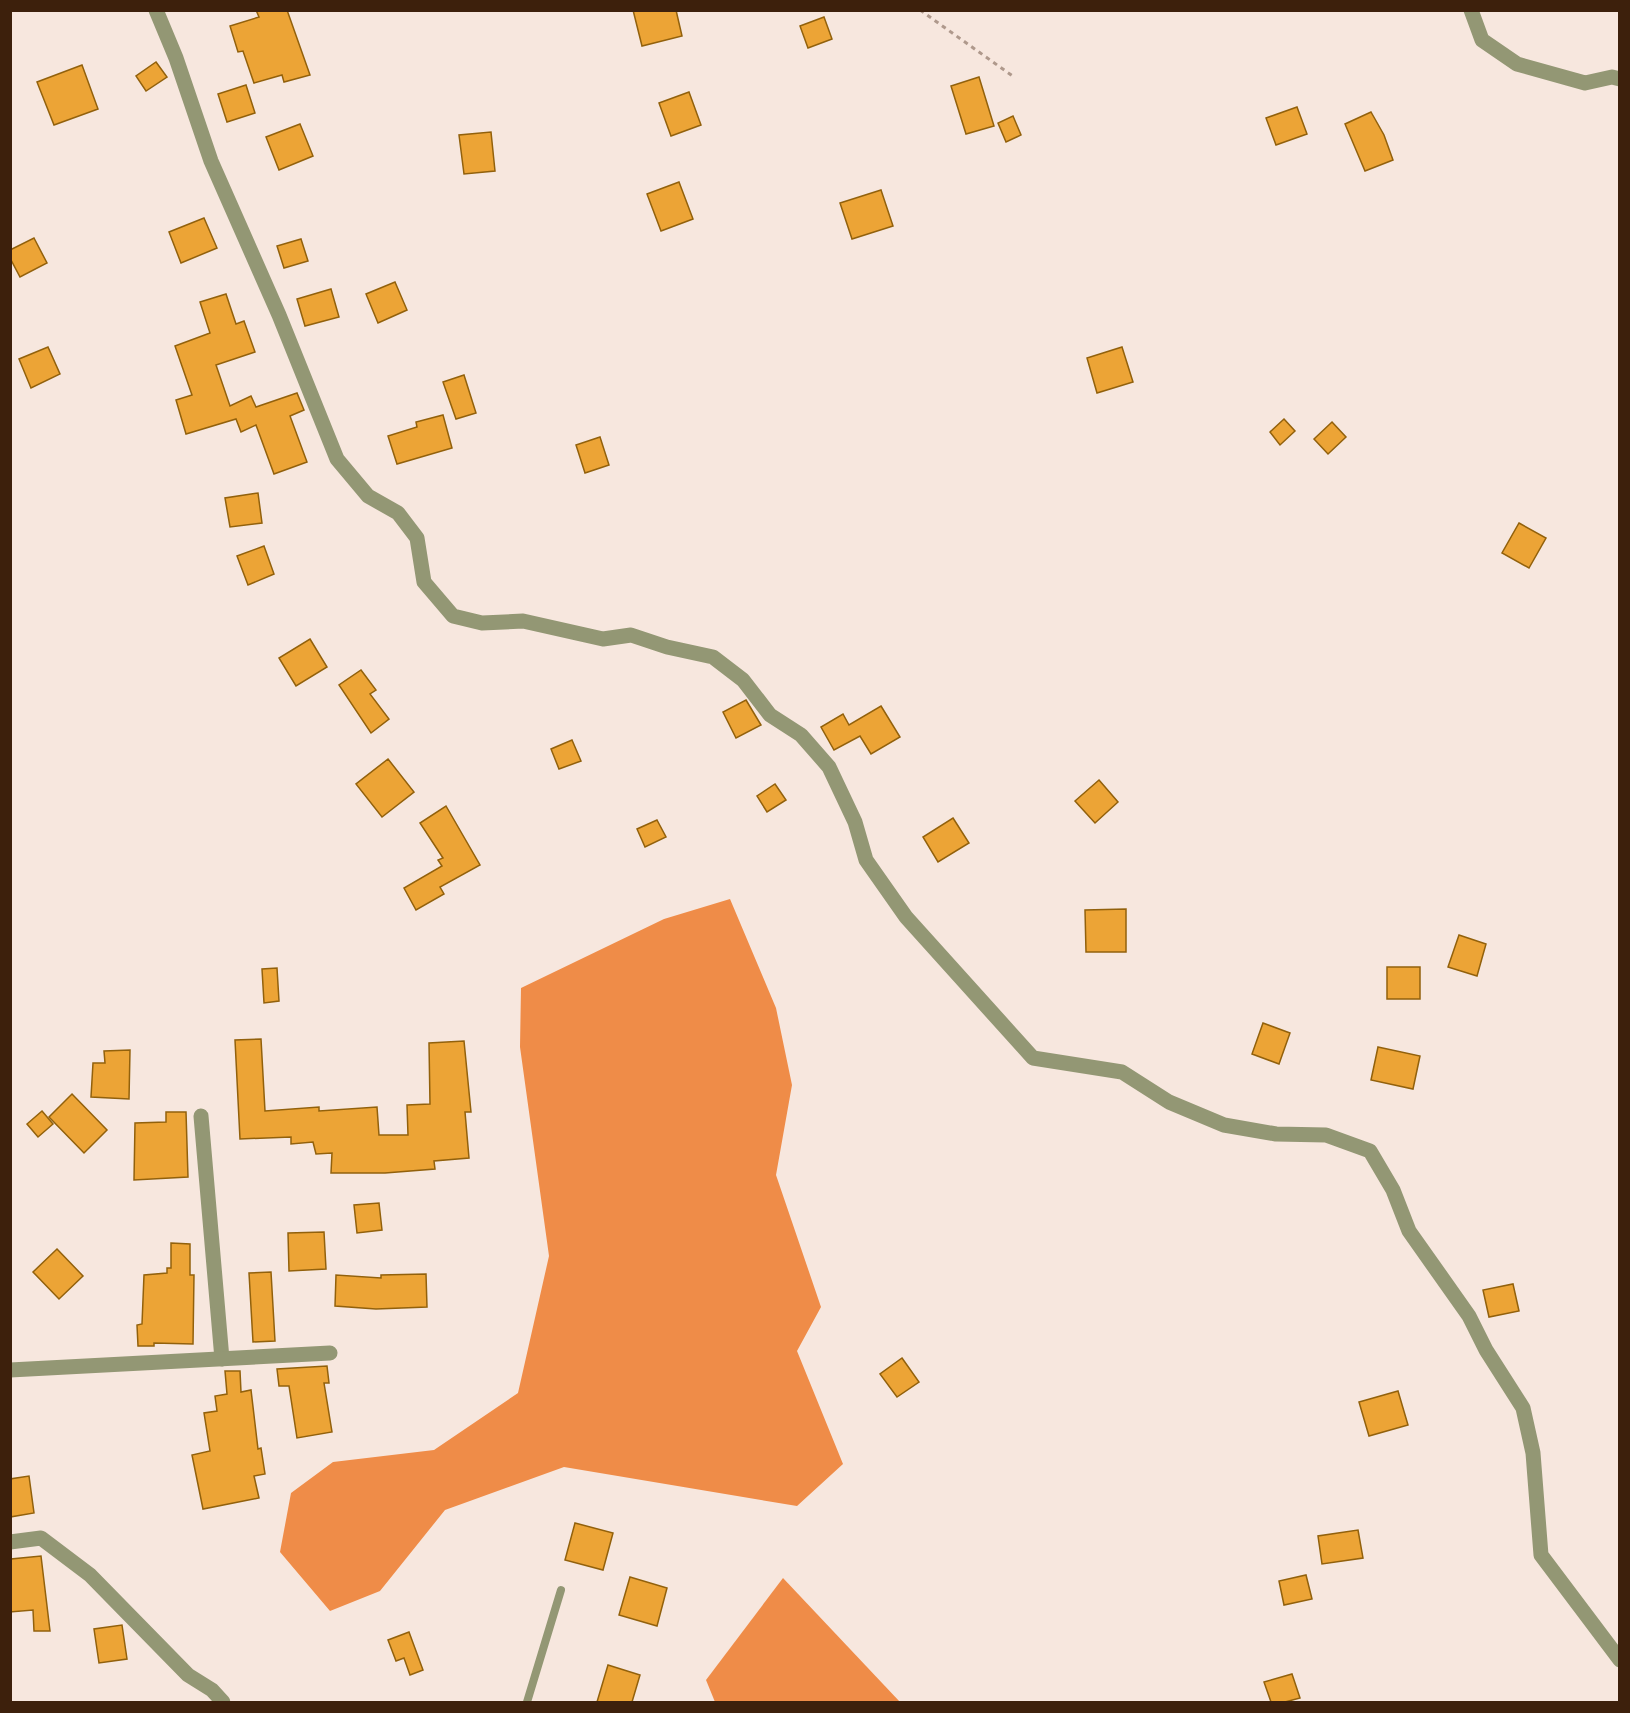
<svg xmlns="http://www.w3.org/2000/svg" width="1630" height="1713" font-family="'Sofia Sans Condensed',sans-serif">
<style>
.forest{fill:#ef8c48}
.building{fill:#eca436;stroke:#92610c;stroke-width:1.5}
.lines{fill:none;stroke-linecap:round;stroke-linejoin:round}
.path{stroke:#af998c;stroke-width:3;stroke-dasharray:4.5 4.5;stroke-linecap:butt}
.lane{stroke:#939774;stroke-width:8}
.street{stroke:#939774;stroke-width:15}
</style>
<rect width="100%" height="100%" fill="#f7e7de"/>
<g class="forest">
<path d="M730 899 776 1008 792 1085 776 1175 821 1307 797 1351 843 1464 797 1506 564 1467 445 1510 380 1591 330 1611 280 1552 291 1493 333 1462 434 1450 518 1393 549 1256 520 1047 521 988 664 919Z"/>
<path d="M783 1578 900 1702H715L706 1680Z"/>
</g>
<g class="building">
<path d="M256 10H287L310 75 284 82 282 75 254 83 243 51 238 52 230 26 259 17Z"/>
<path d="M633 10H676L682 36 642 46Z"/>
<path d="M824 17 832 39 808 48 800 26Z"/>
<path d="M156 62 167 77 146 91 136 76Z"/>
<path d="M82 65 98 109 54 125 37 82Z"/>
<path d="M979 77 994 126 966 134 951 86Z"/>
<path d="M246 85 255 113 227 122 218 94Z"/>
<path d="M689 92 701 125 671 136 659 103Z"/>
<path d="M1297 107 1307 134 1276 145 1266 118Z"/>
<path d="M1371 112 1384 135 1393 160 1365 171 1345 124Z"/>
<path d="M1013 116 1021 135 1006 142 998 123Z"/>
<path d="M300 124 313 156 279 170 266 137Z"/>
<path d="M491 132 495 171 464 174 459 135Z"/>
<path d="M679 182 693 219 661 231 647 194Z"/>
<path d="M881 190 893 226 852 239 840 203Z"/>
<path d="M204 218 217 248 181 263 169 232Z"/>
<path d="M34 238 47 263 20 277 10 258V250Z"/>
<path d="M301 239 308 261 284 268 277 246Z"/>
<path d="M395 282 407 310 378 323 366 294Z"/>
<path d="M331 289 339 317 305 326 297 299Z"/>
<path d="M226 294 236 324 244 321 255 352 216 365 230 406 251 396 256 407 297 393 304 410 290 416 307 462 274 474 256 425 241 432 236 419 186 434 176 400 192 395 175 346 210 333 200 302Z"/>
<path d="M48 347 60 374 31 388 19 359Z"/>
<path d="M1122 347 1133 382 1097 393 1087 358Z"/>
<path d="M464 375 476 413 456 419 443 382Z"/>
<path d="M443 415 452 448 397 464 388 436 417 427 416 422Z"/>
<path d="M1284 419 1295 431 1280 445 1270 432Z"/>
<path d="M1332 422 1346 437 1328 454 1314 439Z"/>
<path d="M600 437 609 465 585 473 576 445Z"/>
<path d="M258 493 262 523 230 527 225 498Z"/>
<path d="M1519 523 1546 538 1529 568 1502 553Z"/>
<path d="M264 546 274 574 248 585 237 556Z"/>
<path d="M310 639 327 667 296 686 279 658Z"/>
<path d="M361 670 376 690 370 694 389 719 371 733 339 685Z"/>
<path d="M746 700 761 725 736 738 723 712Z"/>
<path d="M881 706 900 737 871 754 860 736 834 750 821 727 843 714 849 725Z"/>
<path d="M572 740 581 761 559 769 551 749Z"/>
<path d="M388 759 414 792 382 817 356 784Z"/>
<path d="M1099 780 1118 802 1095 823 1075 801Z"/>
<path d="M775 784 786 800 767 812 757 796Z"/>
<path d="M446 806 480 865 440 887 444 894 416 910 404 888 442 866 438 860 443 858 420 823Z"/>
<path d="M953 818 969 843 938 862 923 837Z"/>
<path d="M657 820 666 837 645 847 637 829Z"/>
<path d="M1126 909V952H1086L1085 910Z"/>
<path d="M1459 935 1486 944 1477 976 1448 967Z"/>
<rect x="1387" y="967" width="33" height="32"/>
<path d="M277 968 279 1001 264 1003 262 969Z"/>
<path d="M1263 1023 1290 1033 1279 1064 1252 1054Z"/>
<path d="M261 1039 265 1111 319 1107V1111L377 1107 379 1135H408L407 1105 430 1104 429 1043 464 1041 471 1112H465L469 1158 434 1161 435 1169 385 1173H331L332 1153 316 1154 313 1142 291 1144V1137L240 1139 235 1040Z"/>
<path d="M1378 1047 1420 1056 1413 1089 1371 1080Z"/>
<path d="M130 1050 129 1099 91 1097 93 1063H105L104 1051Z"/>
<path d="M72 1094 107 1130 84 1153 49 1117Z"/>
<path d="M42 1111 53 1124 38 1137 27 1124Z"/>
<path d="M166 1112H186L188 1177 134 1180 135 1123 166 1122Z"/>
<path d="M379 1203 382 1230 357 1233 354 1205Z"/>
<path d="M324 1232 326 1269 289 1271 288 1233Z"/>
<path d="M171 1243 190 1244V1275H194L193 1344 154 1343V1346H138L137 1325 142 1324 144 1275 167 1273V1268H171Z"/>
<path d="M57 1249 83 1276 59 1299 33 1272Z"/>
<path d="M271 1272 275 1341 253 1342 249 1273Z"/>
<path d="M426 1274 427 1307 376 1309 335 1306 336 1275 381 1278V1275Z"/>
<path d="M1513 1284 1519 1311 1489 1317 1483 1290Z"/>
<path d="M902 1358 919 1382 897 1397 880 1374Z"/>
<path d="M327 1366 329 1383H324L332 1432 297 1438 289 1386H279L277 1369Z"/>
<path d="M225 1371H240L241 1392 251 1390 258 1449 261 1448 265 1474 254 1476 259 1498 203 1509 192 1455 210 1451 204 1413 217 1411 215 1396 227 1394Z"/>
<path d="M1398 1391 1408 1425 1369 1436 1359 1402Z"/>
<path d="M29 1476 34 1513 10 1517V1479Z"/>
<path d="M575 1523 613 1533 603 1570 565 1560Z"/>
<path d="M1358 1530 1363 1558 1322 1564 1318 1536Z"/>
<path d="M41 1556 50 1631H34L33 1610 10 1612 11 1559Z"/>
<path d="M1306 1575 1312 1599 1284 1605 1279 1581Z"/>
<path d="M630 1577 667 1588 657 1626 619 1615Z"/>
<path d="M122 1625 127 1659 99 1663 94 1629Z"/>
<path d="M409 1632 423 1670 410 1675 404 1658 396 1661 388 1640Z"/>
<path d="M608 1665 640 1675 632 1702H597Z"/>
<path d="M1292 1674 1300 1698 1285 1702H1271L1264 1682Z"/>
</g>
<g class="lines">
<path class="path" d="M920 10 1014 77"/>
<path class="lane" d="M527 1702 561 1590"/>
<g class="street">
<path d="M156 10 176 58 211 161 279 315 337 459 368 496 398 513 417 538 424 582 453 616 482 623 523 621 603 639 631 635 667 647 713 657 743 680 770 715 801 735 829 767 855 822 866 860 906 917 1033 1058 1122 1072 1169 1102 1224 1125 1276 1134 1326 1135 1370 1151 1393 1190 1409 1231 1469 1316 1486 1350 1523 1408 1533 1453 1541 1555 1620 1660"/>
<path d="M1471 10 1482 40 1517 64 1585 83 1612 77 1620 79"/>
<path d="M201 1116 222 1359"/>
<path d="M10 1370 330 1353"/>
<path d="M10 1542 41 1538 90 1575 188 1675 212 1690 223 1702"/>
</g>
</g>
<rect width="1630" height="1713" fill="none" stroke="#3d200c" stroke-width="24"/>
</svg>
